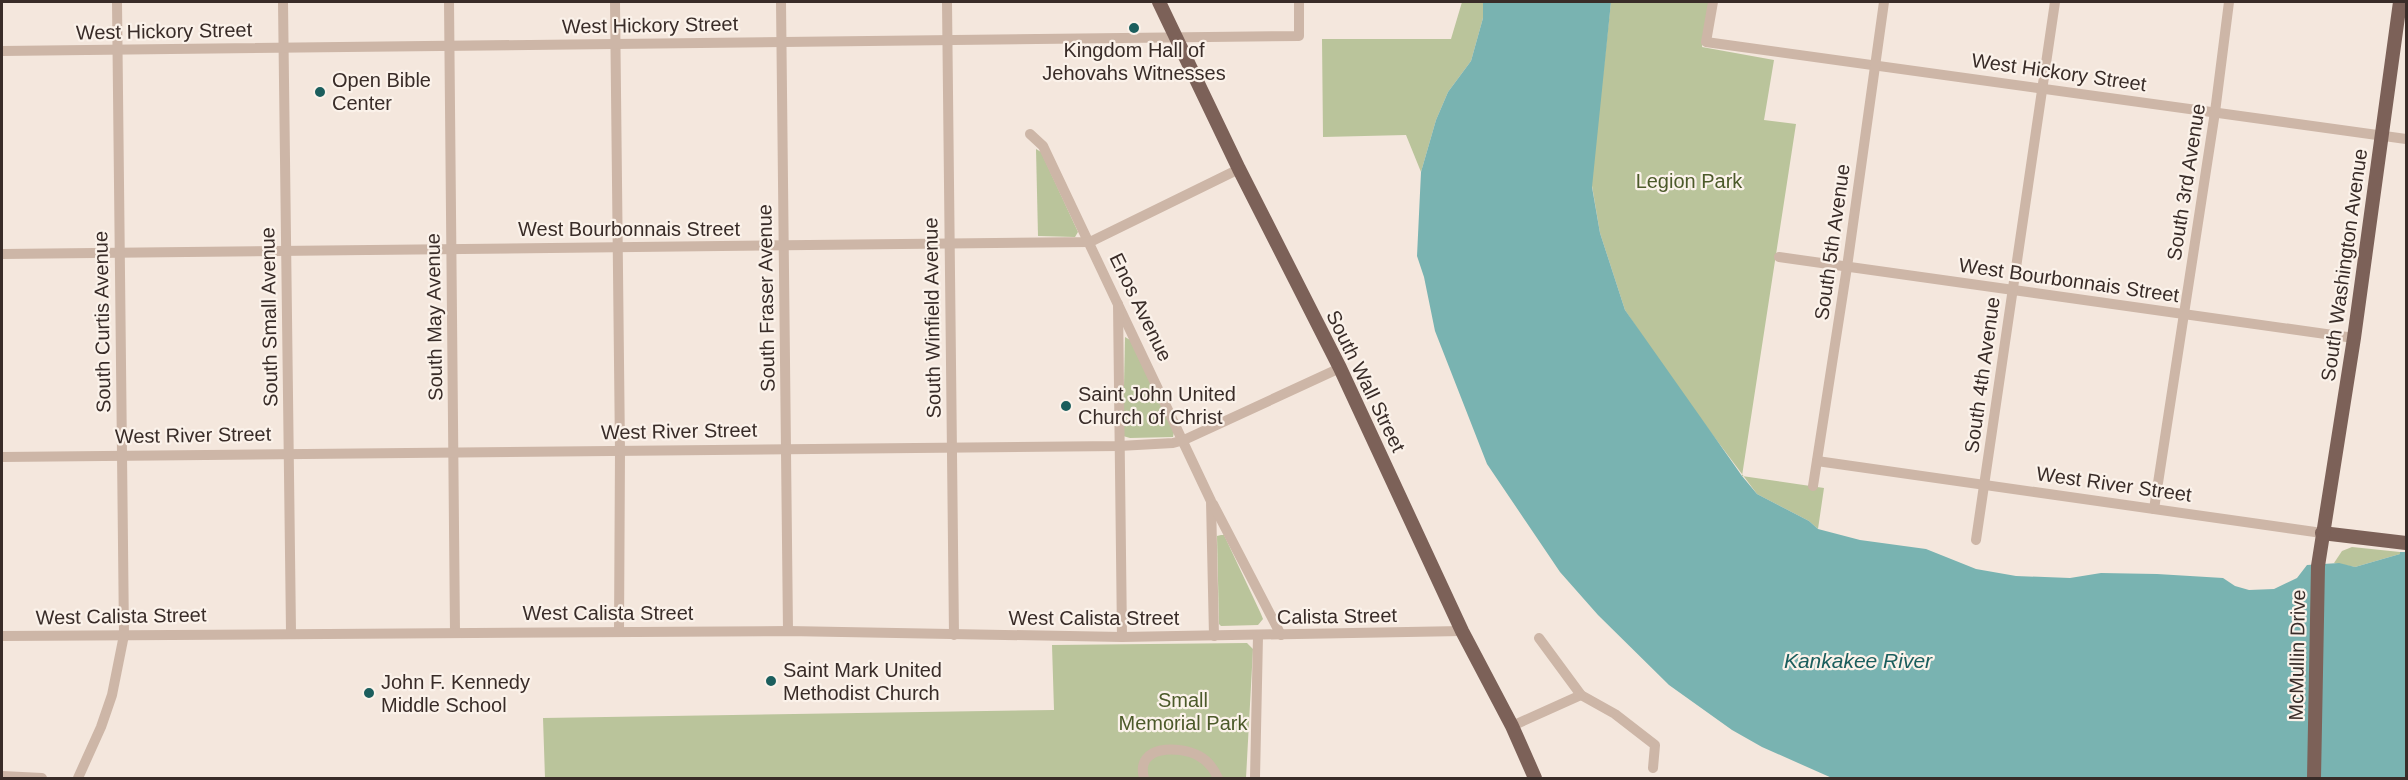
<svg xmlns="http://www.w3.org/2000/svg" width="2408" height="780" font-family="Helvetica,sans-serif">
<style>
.green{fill:#bac49b}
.water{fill:#79b3b1}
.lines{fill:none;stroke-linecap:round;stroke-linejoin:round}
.minor{stroke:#cdb6a7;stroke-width:10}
.major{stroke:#7c6158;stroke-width:14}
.poi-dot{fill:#1b5e5d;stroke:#fbf2ea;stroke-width:2}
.labels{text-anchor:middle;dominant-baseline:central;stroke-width:4.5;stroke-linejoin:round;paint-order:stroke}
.street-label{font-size:20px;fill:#392c28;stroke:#fbf2ea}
.poi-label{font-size:20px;fill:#392c28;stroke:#fbf2ea;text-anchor:start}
.park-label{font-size:20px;fill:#4c5a2a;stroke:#fbf2ea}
.water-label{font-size:21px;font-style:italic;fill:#1b5e5d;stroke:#fbf2ea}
</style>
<rect width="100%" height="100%" fill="#f4e7dd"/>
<g class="green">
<path d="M1462 2H1483V18L1471 61 1448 92 1436 120 1421 172 1406 135 1323 137 1322 39H1451Z"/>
<path d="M1611 2H1709L1702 47 1774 60 1764 120 1796 124 1742 476 1824 488 1818 529 1809 521 1757 494 1673 382 1625 310 1600 233 1591 180Z"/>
<path d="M1036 149 1041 152 1078 232 1075 237 1038 236Z"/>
<path d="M1125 337 1130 340 1174 432 1173 437 1130 438 1123 436Z"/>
<path d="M1221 535H1224L1261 614 1263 619 1258 625 1221 626 1219 624 1217 536Z"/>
<path d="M2352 547 2400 552V554L2355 567 2334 563 2342 551Z"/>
<path d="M1247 643 1253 649 1246 778H545L543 718 1054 710 1052 645Z"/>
</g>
<path class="water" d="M1483 2H1611L1592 187 1600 233 1625 310 1742 476 1757 494 1809 521 1818 529 1860 540 1926 549 1976 569 2016 576 2070 578 2101 573 2157 574 2223 578 2235 586 2249 590 2274 589 2297 578 2307 565 2339 563 2355 567 2400 554V552H2406V778H1832L1762 747 1732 730 1669 685 1598 615 1560 572 1487 464 1435 331 1424 277 1417 256 1421 172 1436 120 1448 92 1471 61 1483 18Z"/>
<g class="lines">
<g class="minor">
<path d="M283 2 291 632"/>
<path d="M449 2 455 632"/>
<path d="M615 2 620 451 619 631"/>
<path d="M781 2 788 631"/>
<path d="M947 2 954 635"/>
<path d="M1713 2 1706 42 2406 139"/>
<path d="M2 51 1299 36V2"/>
<path d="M1030 134 1043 146 1211 501 1214 636"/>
<path d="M2 254 1090 242 1239 169"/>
<path d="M1779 257 2354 338"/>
<path d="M1118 304 1122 637"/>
<path d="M2 457 1119 446 1173 443 1184 440 1340 368"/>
<path d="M1817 461 2322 533"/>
<path d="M1813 486 1847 267 1884 2"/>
<path d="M1213 504 1281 635"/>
<path d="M2154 509 2215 112 2229 2"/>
<path d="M1976 540 2055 2"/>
<path d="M2 636 788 631 1122 637 1462 631"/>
<path d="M1539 638 1581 695 1615 714 1655 745 1653 768"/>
<path d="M1512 726 1581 695"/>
<path d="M2 776 42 778"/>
<path d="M78 778 101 727 112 695 124 635 117 2"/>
<path d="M1144 778C1135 745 1179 745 1199 756 1208 761 1214 769 1218 778"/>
<path d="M1255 778 1258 636"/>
</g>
<g class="major">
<path d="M1159 2 1239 169 1340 368 1462 631 1512 726 1535 778"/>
<path d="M2322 533 2406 543"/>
<path d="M2314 778 2318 566 2354 338 2400 2"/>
</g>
</g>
<g class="poi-dot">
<circle cx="1134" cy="28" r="6"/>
<circle cx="320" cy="92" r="6"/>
<circle cx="1066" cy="406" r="6"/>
<circle cx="771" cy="681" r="6"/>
<circle cx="369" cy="693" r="6"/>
</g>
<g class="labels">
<g class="street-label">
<text transform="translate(650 25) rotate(-1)">West Hickory Street</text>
<text transform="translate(164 31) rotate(-1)">West Hickory Street</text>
<text transform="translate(2059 72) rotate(8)">West Hickory Street</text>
<text transform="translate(2186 182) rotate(-81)">South 3rd Avenue</text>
<text x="629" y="229">West Bourbonnais Street</text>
<text transform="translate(1832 242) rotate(-82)">South 5th Avenue</text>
<text transform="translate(2344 265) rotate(-82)">South Washington Avenue</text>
<text transform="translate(2069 280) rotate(8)">West Bourbonnais Street</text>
<text transform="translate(766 298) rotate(-91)">South Fraser Avenue</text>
<text transform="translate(1141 307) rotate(64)">Enos Avenue</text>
<text transform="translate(269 317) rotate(-91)">South Small Avenue</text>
<text transform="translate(434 317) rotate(-91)">South May Avenue</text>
<text transform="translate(932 318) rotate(-91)">South Winfield Avenue</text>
<text transform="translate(102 322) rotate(-91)">South Curtis Avenue</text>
<text transform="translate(1982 375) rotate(-82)">South 4th Avenue</text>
<text transform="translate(1366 381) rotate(64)">South Wall Street</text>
<text transform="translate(679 431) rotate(-1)">West River Street</text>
<text transform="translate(193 435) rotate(-1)">West River Street</text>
<text transform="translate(2114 484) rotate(8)">West River Street</text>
<text x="608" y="613">West Calista Street</text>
<text transform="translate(121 616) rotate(-1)">West Calista Street</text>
<text transform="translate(1337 616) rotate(-1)">Calista Street</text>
<text x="1094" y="618">West Calista Street</text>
<text transform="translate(2297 655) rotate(-89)">McMullin Drive</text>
</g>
<g class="poi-label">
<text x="1134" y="50" text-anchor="middle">Kingdom Hall of<tspan x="1134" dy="23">Jehovahs Witnesses</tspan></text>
<text x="332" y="80">Open Bible<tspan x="332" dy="23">Center</tspan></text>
<text x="1078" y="394">Saint John United<tspan x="1078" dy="23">Church of Christ</tspan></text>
<text x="783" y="670">Saint Mark United<tspan x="783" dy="23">Methodist Church</tspan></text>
<text x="381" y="682">John F. Kennedy<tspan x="381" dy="23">Middle School</tspan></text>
</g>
<g class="park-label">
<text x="1689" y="181">Legion Park</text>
<text x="1183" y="700">Small<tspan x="1183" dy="23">Memorial Park</tspan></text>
</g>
<g class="water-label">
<text x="1858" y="660">Kankakee River</text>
</g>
</g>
<rect width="2408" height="780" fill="none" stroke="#392c28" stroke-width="6"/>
</svg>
